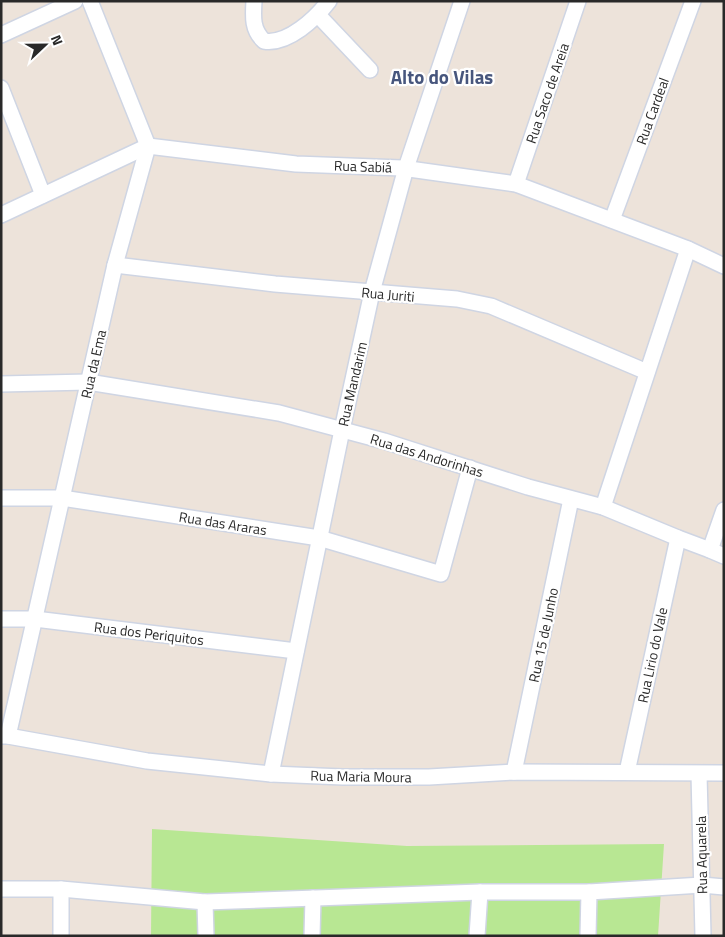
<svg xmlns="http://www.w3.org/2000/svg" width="725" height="937" font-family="'Titillium Web',sans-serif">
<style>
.green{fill:#b8e793}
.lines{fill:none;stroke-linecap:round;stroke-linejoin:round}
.street-casing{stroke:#cfd5e3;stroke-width:18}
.street{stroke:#fff;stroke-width:15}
.labels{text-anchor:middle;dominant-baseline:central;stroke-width:4.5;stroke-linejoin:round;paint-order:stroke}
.street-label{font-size:14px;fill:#292929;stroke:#fff}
.district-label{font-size:19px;font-weight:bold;fill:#47567d;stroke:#fff}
</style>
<rect width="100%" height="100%" fill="#ede3da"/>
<path class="green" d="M152 829 407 846 664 844 658 936H151Z"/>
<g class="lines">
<defs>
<g id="street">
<path d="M254 1C253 17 252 30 264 41 288 45 316 18 329 1"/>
<path d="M318 15 370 70"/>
<path d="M1 35 75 1"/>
<path d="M1 88 43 195"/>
<path d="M516 184 578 1"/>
<path d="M1 215 148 146 296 164 402 168 516 184 688 249 724 266"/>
<path d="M612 220 693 1"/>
<path d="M115 265 275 284 457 299 491 306 647 372"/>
<path d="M1 384 88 382 279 413 384 441 528 487 603 507 678 538 710 550 724 556"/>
<path d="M1 498H62L319 538 441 574 470 468"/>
<path d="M603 507 688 249"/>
<path d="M710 550 724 510"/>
<path d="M1 619H35L296 651"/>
<path d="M1 736H8L147 761 271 774 343 777H429L514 772 724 773"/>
<path d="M8 736 115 265 148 146 90 1"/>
<path d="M514 772 571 499"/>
<path d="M627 772 678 538"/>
<path d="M271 774 342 430 372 292 406 168 462 1"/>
<path d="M699 774 703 936"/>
<path d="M1 889H61L205 902 480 892H589L702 885 724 887"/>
<path d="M205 902 206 936"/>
<path d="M61 936V889"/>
<path d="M312 936 313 898"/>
<path d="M477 936 480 892"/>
<path d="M588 936 589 892"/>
</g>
</defs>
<use href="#street" class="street-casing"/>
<use href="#street" class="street"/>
</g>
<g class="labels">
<g class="street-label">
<text transform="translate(547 93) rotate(-71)">Rua Saco de Areia</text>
<text transform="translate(652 111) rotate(-70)">Rua Cardeal</text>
<text transform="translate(363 166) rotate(2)">Rua Sabiá</text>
<text transform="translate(388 294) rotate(5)">Rua Juriti</text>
<text transform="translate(93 364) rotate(-77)">Rua da Ema</text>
<text transform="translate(352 384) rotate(-77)">Rua Mandarim</text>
<text transform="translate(427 455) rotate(17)">Rua das Andorinhas</text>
<text transform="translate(223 523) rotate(9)">Rua das Araras</text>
<text transform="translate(149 633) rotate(7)">Rua dos Periquitos</text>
<text transform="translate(543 635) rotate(-78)">Rua 15 de Junho</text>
<text transform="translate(652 655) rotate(-78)">Rua Lirio do Vale</text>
<text transform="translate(361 776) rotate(1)">Rua Maria Moura</text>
<text transform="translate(701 855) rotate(-91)">Rua Aquarela</text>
</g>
<g class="district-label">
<text x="442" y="76">Alto do Vilas</text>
</g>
</g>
<rect width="725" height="937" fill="none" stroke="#292929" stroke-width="5"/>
<g transform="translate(45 45) rotate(68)" stroke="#ffffff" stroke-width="4" paint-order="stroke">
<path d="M0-4L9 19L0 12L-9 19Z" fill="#292929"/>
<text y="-8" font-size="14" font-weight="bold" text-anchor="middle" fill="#292929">N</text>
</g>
</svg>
